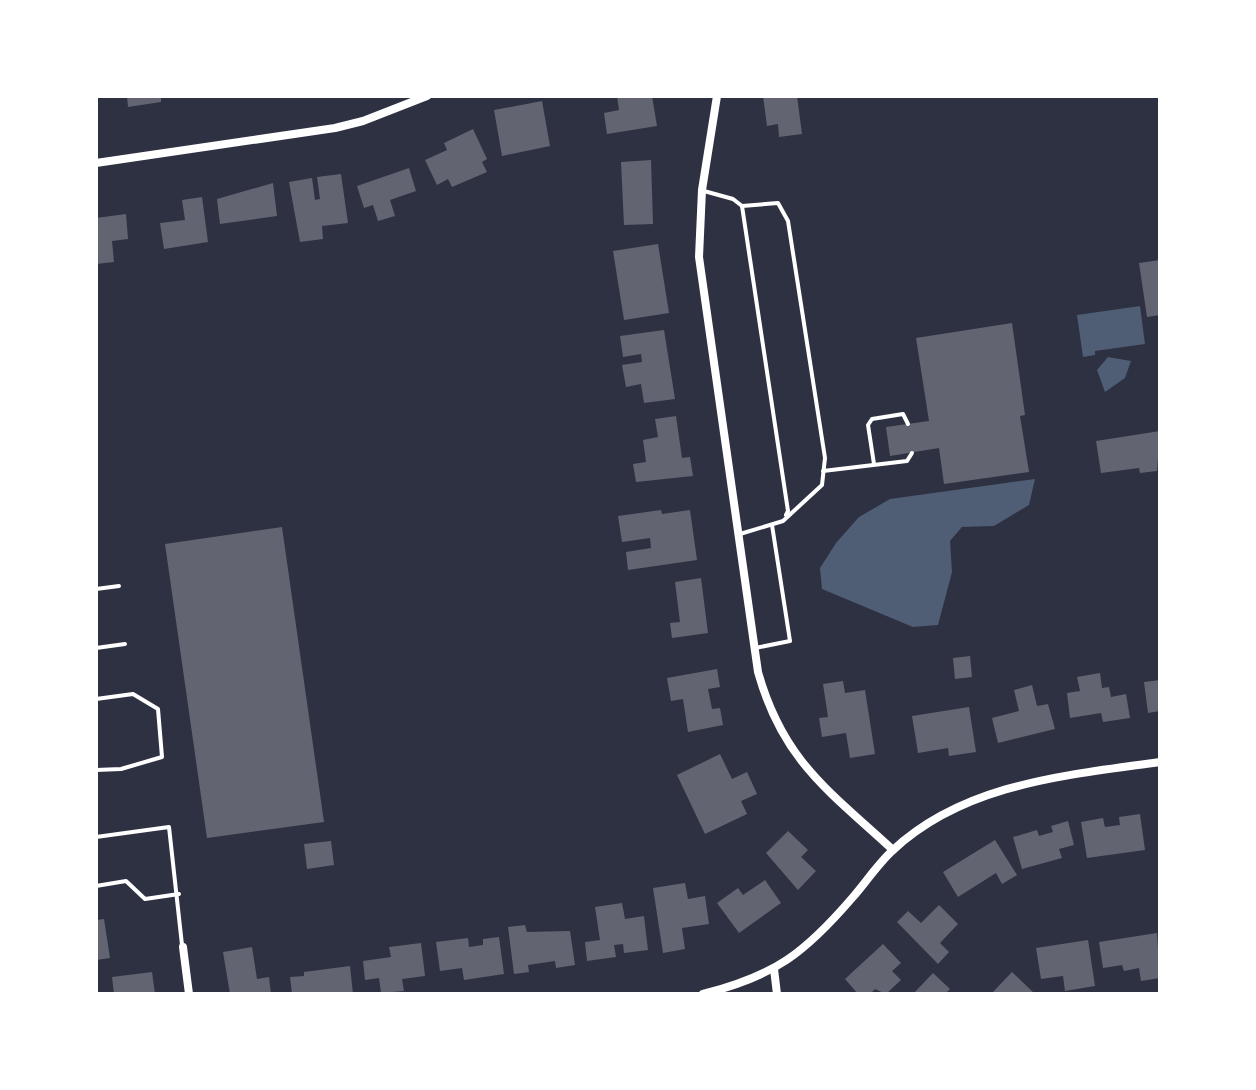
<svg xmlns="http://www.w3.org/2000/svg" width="1256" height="1090" font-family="Bitter,serif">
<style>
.water{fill:#4f5d75}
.building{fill:#626471}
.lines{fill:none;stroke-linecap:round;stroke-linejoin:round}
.service{stroke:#fff;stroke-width:4}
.minor{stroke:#fff;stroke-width:8}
</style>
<rect width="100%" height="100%" fill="#2d3142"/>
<g class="water">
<path d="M1140 306 1145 344 1095 351V355L1083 357 1077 315Z"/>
<path d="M1108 357 1131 361 1125 378 1105 392 1097 370Z"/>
<path d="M1035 479 1029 505 994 526 962 527 950 541 952 572 938 625 913 627 822 589 820 568 836 543 859 517 890 499Z"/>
</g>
<g class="building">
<path d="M127 96H161V102L128 107Z"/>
<path d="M617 96H652L657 126 607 134 604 113 619 110Z"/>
<path d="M763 96H797L802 134 779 137 778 124 767 126Z"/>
<path d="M542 101 550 146 502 156 494 110Z"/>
<path d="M473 129 487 159 482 162 487 172 452 187 448 179 437 185 425 160 447 150 444 143Z"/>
<path d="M651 160 653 224 624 225 621 162Z"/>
<path d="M409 168 416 191 390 200 395 216 378 221 373 205 364 208 357 186Z"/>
<path d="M341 174 348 223 322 226 323 239 300 242 289 182 312 178 315 200 320 199 317 177Z"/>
<path d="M273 183 277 216 220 224 217 199Z"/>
<path d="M202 197 208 242 164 249 160 223 185 220 182 200Z"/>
<path d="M126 214 128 239 112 241 114 262 96 264V218Z"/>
<path d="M658 244 669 313 624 320 613 251Z"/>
<path d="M1160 260V315L1147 317 1139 263Z"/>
<path d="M1012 323 1025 415 1020 416 1029 472 944 484 939 448 890 456 886 427 929 421 916 338Z"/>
<path d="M664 330 675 399 644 403 641 384 626 387 622 365 642 362 641 354 623 357 620 336Z"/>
<path d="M676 416 682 458 690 457 693 476 636 482 633 464 646 462 643 440 658 437 655 419Z"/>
<path d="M1160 431 1157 471 1140 473 1139 468 1101 473 1096 441Z"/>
<path d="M661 510 662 514 690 510 697 560 628 570 626 552 651 548 650 538 622 542 618 516Z"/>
<path d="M282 527 324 822 207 838 165 544Z"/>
<path d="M701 578 708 633 672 638 670 623 680 622 675 582Z"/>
<path d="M970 656 972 677 955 679 953 658Z"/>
<path d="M717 669 720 687 708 689 712 709 720 708 723 725 688 732 683 699 671 701 667 678Z"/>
<path d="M1100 673 1102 688 1109 687 1111 697 1126 694 1130 718 1103 722 1101 713 1070 718 1067 693 1080 691 1077 677Z"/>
<path d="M1160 680V711L1148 713 1144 682Z"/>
<path d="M843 681 845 693 865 690 875 754 850 758 846 733 822 737 819 718 828 717 823 684Z"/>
<path d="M1032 685 1037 706 1048 704 1055 729 998 743 992 718 1019 711 1014 690Z"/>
<path d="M969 707 976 752 949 756 948 748 918 753 912 716Z"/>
<path d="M720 754 732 779 747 772 757 794 741 801 747 814 705 834 677 775Z"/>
<path d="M1140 814 1145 850 1087 858 1081 822 1103 818 1105 827 1120 825 1119 817Z"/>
<path d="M1068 821 1074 845 1059 849 1062 858 1022 869 1013 837 1037 830 1039 836 1053 832 1051 826Z"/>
<path d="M788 831 808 850 801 857 816 871 798 890 766 853Z"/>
<path d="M995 840 1017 875 1002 884 996 873 958 897 943 872Z"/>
<path d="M331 841 334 865 307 869 304 844Z"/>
<path d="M765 880 781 903 739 933 717 903 738 888 743 895Z"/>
<path d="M685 883 688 899 705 896 709 924 682 928 685 949 663 953 653 888Z"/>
<path d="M622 903 625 919 644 916 648 950 624 953 623 944 614 945 616 957 587 961 585 942 600 940 595 907Z"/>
<path d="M939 905 958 924 940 943 949 952 938 964 897 922 908 911 921 923Z"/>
<path d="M104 919 110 958 96 960V920Z"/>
<path d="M525 925 527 932 570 931 575 965 556 968 555 961 528 965 529 972 514 974 508 927Z"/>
<path d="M1157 933 1160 978 1141 981 1139 968 1124 971 1122 965 1103 968 1099 942Z"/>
<path d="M499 937 504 974 464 980 462 968 440 971 436 942 468 938 469 947 483 945V939Z"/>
<path d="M1088 940 1095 986 1065 991 1063 976 1041 979 1036 948Z"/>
<path d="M421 943 425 976 402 979 404 991 381 993 379 978 365 980 363 961 391 957 389 947Z"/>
<path d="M883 944 901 963 892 971 901 980 886 994 875 989 870 994H858L845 979Z"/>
<path d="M252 947 257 979 269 977 271 994H230L223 952Z"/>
<path d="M350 966 353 994H292L290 977 304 976V972Z"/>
<path d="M152 972 155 994H114L112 977Z"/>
<path d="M1012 972 1035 994H991Z"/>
<path d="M933 973 950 989 945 994H913Z"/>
</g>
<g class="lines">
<g class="service">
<path d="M704 191 733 199 742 206 778 203 788 221 825 458 822 485 783 521 740 534"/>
<path d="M742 206 788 511 786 515"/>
<path d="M874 464 868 425 872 419 903 414 908 424"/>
<path d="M823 471 907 461 912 453"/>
<path d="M96 589 119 586"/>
<path d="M96 648 125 644"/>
<path d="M755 648 790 641 772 525"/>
<path d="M96 699 133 694 158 709 162 757 121 769 96 770"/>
<path d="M96 837 169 827 182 945"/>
<path d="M96 886 126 881 145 899 179 894"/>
</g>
<g class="minor">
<path d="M717 96 702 190 699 257 758 672C783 761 829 791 893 850"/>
<path d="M96 163 335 128 363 121 427 96"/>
<path d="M183 947 189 994"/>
<path d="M774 969 777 994"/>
<path d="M703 994C775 976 805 953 853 897 866 882 878 864 892 851 964 783 1068 775 1160 762"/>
</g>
</g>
<rect width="1256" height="1090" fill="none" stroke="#ffffff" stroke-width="196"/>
</svg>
